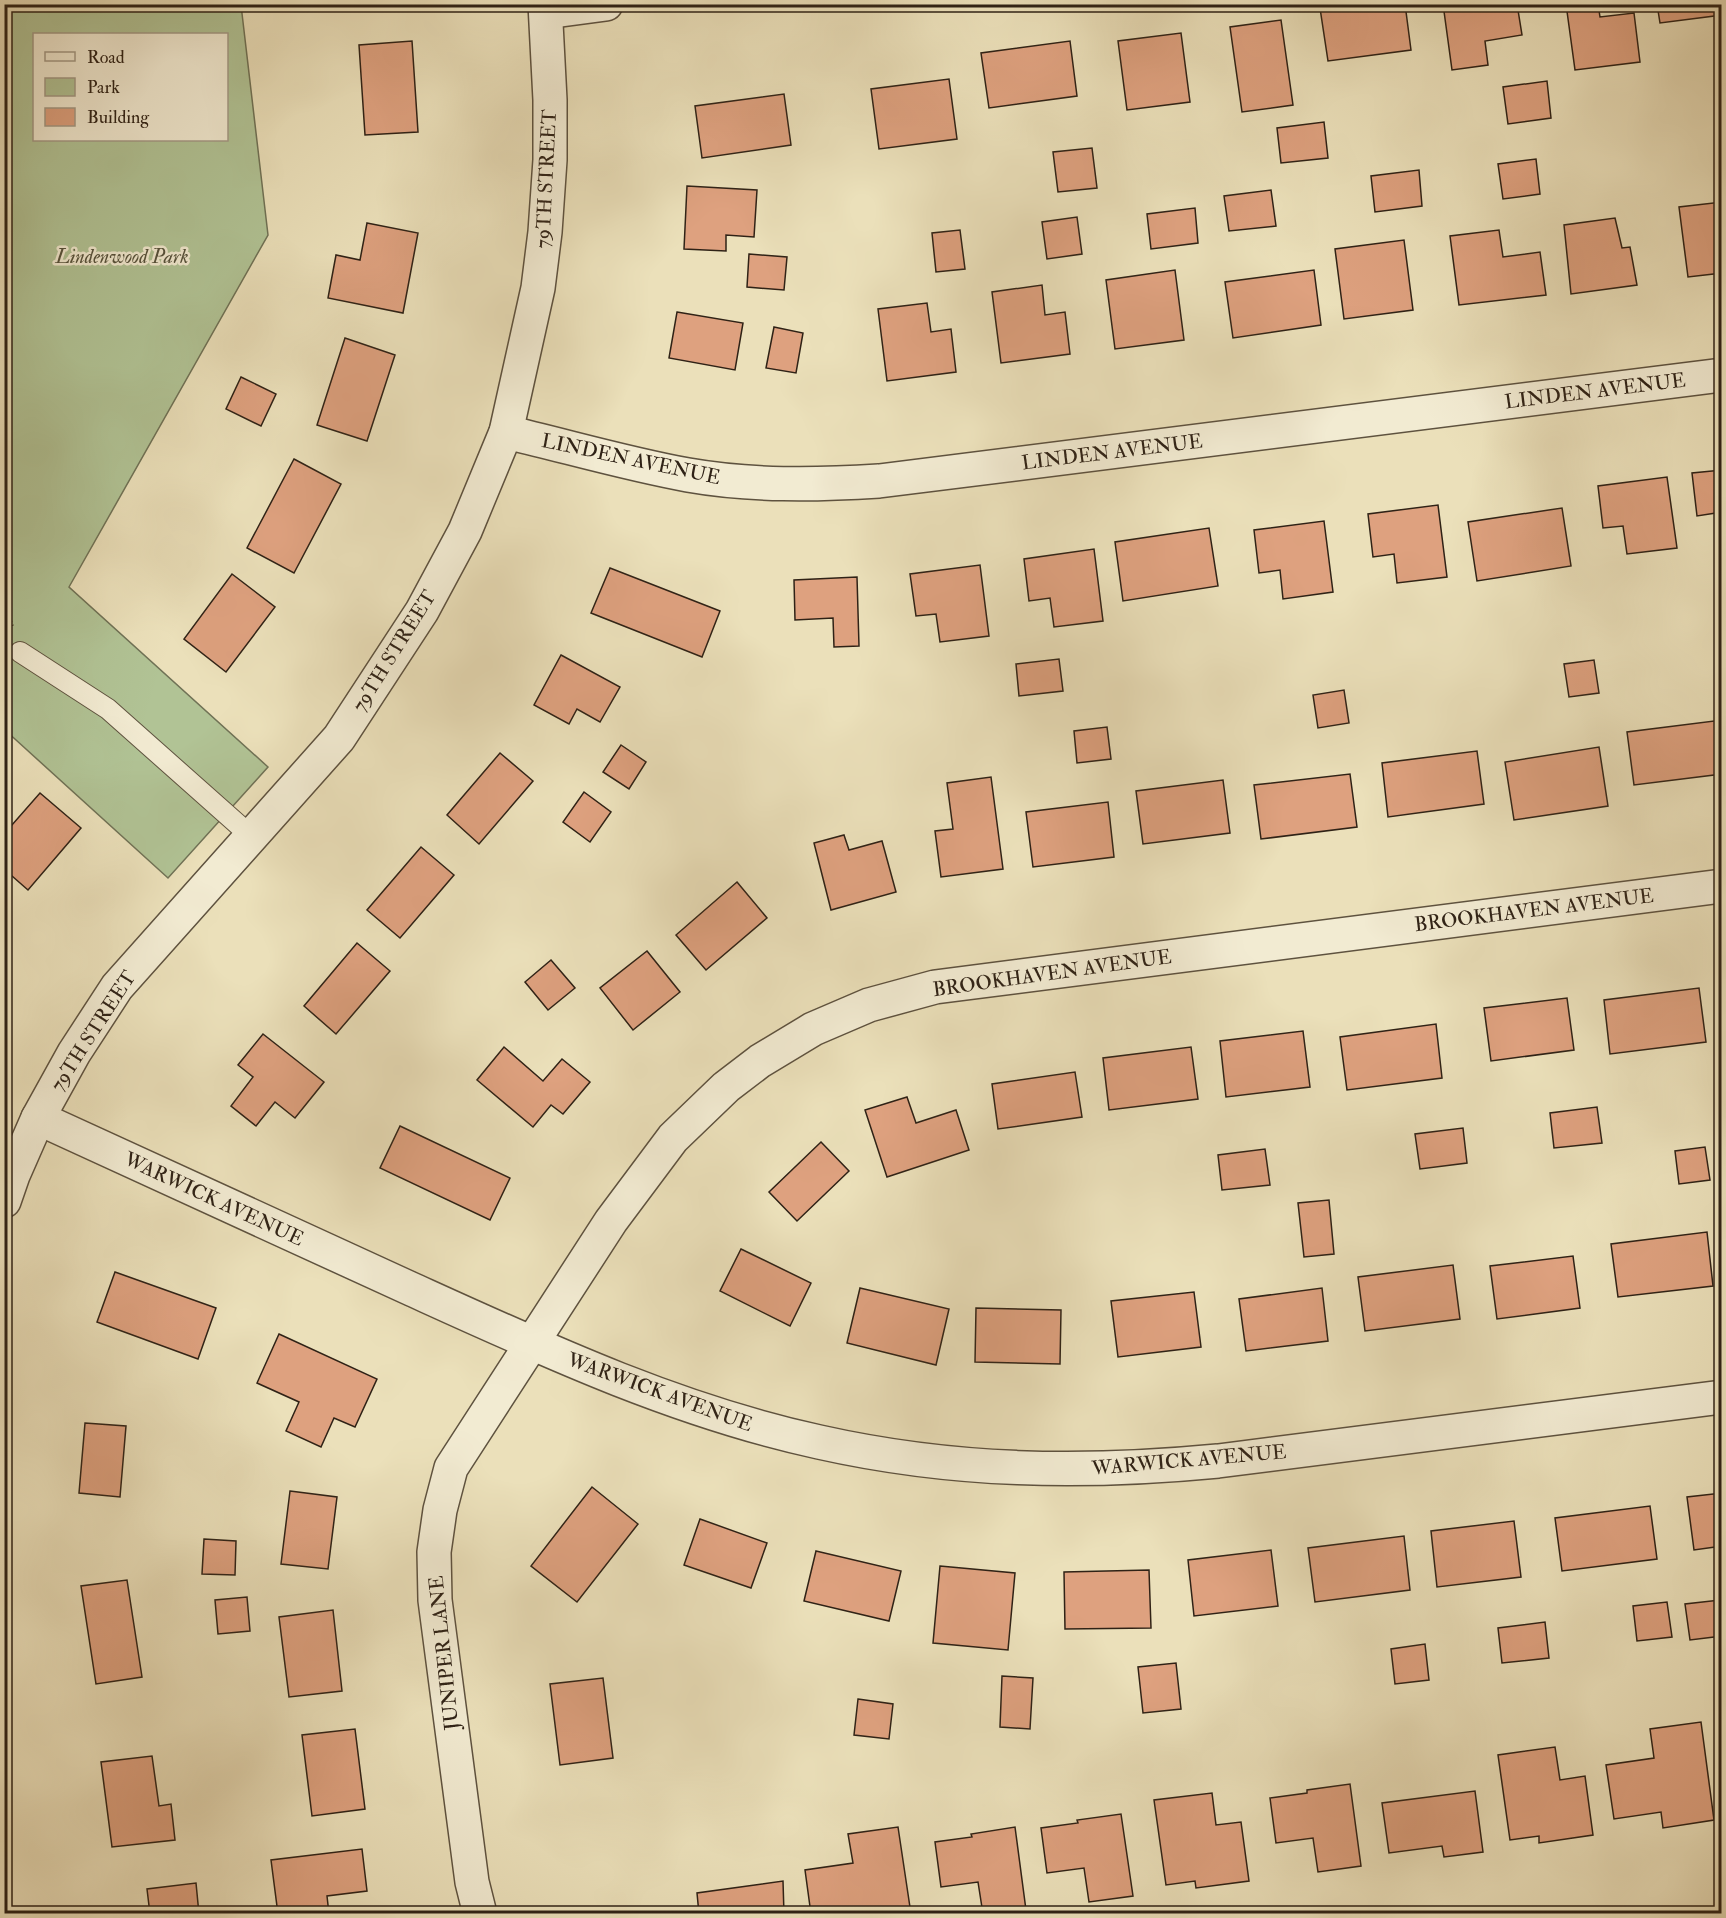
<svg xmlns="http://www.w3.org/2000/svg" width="1726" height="1918" font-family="'IM FELL Double Pica',serif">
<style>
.green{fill:#b1c395;stroke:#707256;stroke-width:1.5;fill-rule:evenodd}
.building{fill:#dea17f;stroke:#2f2216;stroke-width:1.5}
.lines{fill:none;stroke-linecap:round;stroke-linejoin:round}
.service-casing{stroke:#5e523f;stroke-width:22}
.minor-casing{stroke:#5e523f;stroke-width:36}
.path{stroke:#2f2216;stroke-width:4;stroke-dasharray:4.5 3;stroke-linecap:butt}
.service{stroke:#f2ebd2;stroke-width:20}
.minor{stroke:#f2ebd2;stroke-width:33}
.labels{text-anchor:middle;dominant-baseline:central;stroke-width:5;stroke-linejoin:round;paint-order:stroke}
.street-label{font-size:20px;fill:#2f2216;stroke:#f2ebd2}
.park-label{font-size:20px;font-style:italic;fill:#56523c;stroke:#f2ebd2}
</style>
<rect width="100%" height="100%" fill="#ebe0ba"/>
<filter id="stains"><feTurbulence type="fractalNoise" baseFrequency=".00333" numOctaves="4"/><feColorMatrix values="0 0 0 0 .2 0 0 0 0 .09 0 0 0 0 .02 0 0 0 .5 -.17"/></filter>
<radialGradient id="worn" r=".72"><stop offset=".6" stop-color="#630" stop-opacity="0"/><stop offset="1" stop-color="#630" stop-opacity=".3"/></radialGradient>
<path class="green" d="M4 5H241L268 235 69 587 268 767 168 878 5 730ZM34 34H226V140H34Z"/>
<g class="building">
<path d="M361 4H396L361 9Z"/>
<path d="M1345 4H1405L1411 50 1328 61 1320 8Z"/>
<path d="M1443 4H1517L1522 35 1485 41 1488 65 1452 70Z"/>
<path d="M1566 4H1598L1600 17 1634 13 1640 62 1575 70Z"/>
<path d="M1657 4H1722V15L1660 23Z"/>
<path d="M1281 20 1293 105 1242 112 1230 27Z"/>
<path d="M1181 33 1190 102 1127 110 1118 41Z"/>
<path d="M412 41 418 132 365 135 359 45Z"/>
<path d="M1070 41 1077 96 989 108 981 53Z"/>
<path d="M949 79 957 139 879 149 871 89Z"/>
<path d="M1547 81 1551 118 1508 124 1503 87Z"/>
<path d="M784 94 791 145 702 158 695 106Z"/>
<path d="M1324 122 1328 158 1281 163 1277 128Z"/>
<path d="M1092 148 1097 188 1058 192 1053 152Z"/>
<path d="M1536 159 1540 194 1503 199 1498 164Z"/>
<path d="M1419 170 1422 206 1375 212 1371 176Z"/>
<path d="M687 186 757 190 754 237 726 235V251L684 249Z"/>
<path d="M1271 190 1276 226 1229 231 1224 196Z"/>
<path d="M1722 202V273L1688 277 1679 207Z"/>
<path d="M1195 208 1198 243 1151 249 1147 214Z"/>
<path d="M1077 217 1082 254 1047 259 1042 222Z"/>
<path d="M1615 218 1622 248 1630 247 1637 285 1571 294 1564 225Z"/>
<path d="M367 223 418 233 403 313 328 298 336 255 360 260Z"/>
<path d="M960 230 965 269 936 272 932 233Z"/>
<path d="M1499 230 1503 257 1540 252 1546 295 1459 305 1450 236Z"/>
<path d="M1404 240 1413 310 1344 319 1335 249Z"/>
<path d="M749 254 787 257 784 290 747 287Z"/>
<path d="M1175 270 1184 340 1115 349 1106 280Z"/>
<path d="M1314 270 1321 325 1233 338 1225 282Z"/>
<path d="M1042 285 1045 315 1065 312 1070 354 1001 363 992 292Z"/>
<path d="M927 303 931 332 951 329 956 372 887 381 878 309Z"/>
<path d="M677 312 743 323 735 370 669 358Z"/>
<path d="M774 327 803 333 796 373 766 368Z"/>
<path d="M345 338 395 355 367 441 317 425Z"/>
<path d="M241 377 276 394 261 426 226 409Z"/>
<path d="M294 459 341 484 294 573 247 548Z"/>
<path d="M1722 470V512L1697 516 1692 473Z"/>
<path d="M1667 477 1677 548 1627 554 1623 526 1603 528 1598 486Z"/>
<path d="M1438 505 1447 577 1397 583 1394 554 1373 557 1368 514Z"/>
<path d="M1562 508 1571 566 1477 581 1468 522Z"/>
<path d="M1324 521 1333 592 1283 599 1280 570 1259 573 1254 530Z"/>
<path d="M1209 528 1218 586 1123 601 1115 542Z"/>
<path d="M1094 549 1103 621 1054 627 1050 598 1029 601 1024 559Z"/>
<path d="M980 565 989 636 940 642 936 614 916 616 910 574Z"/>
<path d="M610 568 720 611 702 657 591 613Z"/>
<path d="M232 574 275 607 226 672 184 639Z"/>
<path d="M857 577 859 646 834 647 833 618 795 620 794 580Z"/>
<path d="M561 655 620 687 600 722 577 709 569 724 534 705Z"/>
<path d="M1059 659 1063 691 1019 696 1016 664Z"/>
<path d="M1594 660 1599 693 1569 697 1564 664Z"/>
<path d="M1344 690 1349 723 1318 728 1313 695Z"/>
<path d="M1722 720V774L1634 785 1627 732Z"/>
<path d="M1107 727 1111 759 1077 763 1074 731Z"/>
<path d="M621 745 646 762 629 789 603 772Z"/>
<path d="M1599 747 1608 806 1514 820 1505 762Z"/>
<path d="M1477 751 1484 804 1388 817 1382 763Z"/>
<path d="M500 753 533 781 479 844 447 815Z"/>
<path d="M1350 774 1357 827 1261 839 1254 785Z"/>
<path d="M991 777 1003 869 941 877 935 831 953 829 947 783Z"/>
<path d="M1223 780 1230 833 1143 844 1136 791Z"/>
<path d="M584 792 611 812 590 842 563 822Z"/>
<path d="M40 793 81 828 28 890 4 869V834Z"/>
<path d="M1108 802 1114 857 1033 867 1026 812Z"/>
<path d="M844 835 849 850 882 841 896 892 831 910 814 843Z"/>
<path d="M421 847 454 875 400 938 367 910Z"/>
<path d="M737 882 767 918 706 970 676 935Z"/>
<path d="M357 943 390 971 336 1034 304 1006Z"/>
<path d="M647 951 680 992 633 1030 600 988Z"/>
<path d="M551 960 575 988 548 1010 525 982Z"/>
<path d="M1699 988 1706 1042 1610 1054 1604 1000Z"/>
<path d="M1567 998 1574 1050 1491 1061 1484 1008Z"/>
<path d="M1436 1024 1442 1078 1347 1090 1340 1037Z"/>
<path d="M1303 1031 1310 1087 1226 1097 1220 1041Z"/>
<path d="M263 1034 324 1082 295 1118 275 1102 256 1126 231 1106 253 1077 238 1065Z"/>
<path d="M504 1047 543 1081 562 1059 590 1082 563 1114 551 1105 533 1127 477 1080Z"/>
<path d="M1191 1047 1198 1099 1109 1110 1103 1058Z"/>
<path d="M1075 1072 1082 1117 998 1129 992 1084Z"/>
<path d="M907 1097 916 1123 956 1110 969 1150 887 1177 865 1110Z"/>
<path d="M1597 1107 1602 1143 1554 1148 1550 1113Z"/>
<path d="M400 1126 510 1178 490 1220 380 1168Z"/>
<path d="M1463 1128 1467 1163 1420 1169 1415 1134Z"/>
<path d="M821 1142 849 1171 797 1221 769 1192Z"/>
<path d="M1705 1147 1710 1180 1679 1184 1675 1151Z"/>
<path d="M1265 1149 1270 1185 1222 1190 1218 1155Z"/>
<path d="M1329 1200 1334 1254 1304 1257 1298 1203Z"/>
<path d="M1707 1232 1713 1286 1618 1297 1611 1244Z"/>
<path d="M741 1249 811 1283 790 1326 720 1291Z"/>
<path d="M1573 1256 1580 1308 1497 1319 1490 1266Z"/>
<path d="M1453 1265 1460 1319 1365 1331 1358 1277Z"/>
<path d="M115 1272 216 1308 198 1359 97 1322Z"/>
<path d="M860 1288 949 1309 936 1365 847 1343Z"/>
<path d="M1322 1288 1328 1341 1246 1351 1239 1299Z"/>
<path d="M1194 1292 1201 1347 1118 1357 1111 1301Z"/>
<path d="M976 1308 1061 1310 1060 1364 975 1362Z"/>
<path d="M279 1334 377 1379 355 1427 334 1418 321 1447 286 1431 299 1402 257 1383Z"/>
<path d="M85 1423 126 1426 120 1497 79 1493Z"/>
<path d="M592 1487 638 1524 577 1602 531 1566Z"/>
<path d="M290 1491 337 1497 328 1569 281 1564Z"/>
<path d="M1722 1493V1546L1694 1550 1687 1497Z"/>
<path d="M1650 1506 1657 1559 1562 1571 1555 1518Z"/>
<path d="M700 1519 767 1543 751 1588 684 1565Z"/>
<path d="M1514 1521 1521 1577 1437 1587 1431 1531Z"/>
<path d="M1404 1536 1410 1590 1315 1602 1308 1548Z"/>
<path d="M204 1539 236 1541 235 1575 202 1574Z"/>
<path d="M1271 1550 1278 1606 1194 1616 1188 1560Z"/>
<path d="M816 1551 901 1571 889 1621 804 1601Z"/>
<path d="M940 1566 1015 1573 1008 1650 933 1643Z"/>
<path d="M1149 1570 1151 1628 1065 1629 1064 1572Z"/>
<path d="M127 1580 142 1677 96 1684 81 1586Z"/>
<path d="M247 1597 250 1631 218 1634 215 1600Z"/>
<path d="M1720 1600 1722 1636 1690 1640 1685 1604Z"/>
<path d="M1667 1602 1672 1637 1637 1641 1633 1606Z"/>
<path d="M333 1610 342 1691 289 1697 279 1617Z"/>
<path d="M1545 1622 1549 1658 1502 1663 1498 1628Z"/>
<path d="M1425 1644 1429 1680 1395 1684 1391 1649Z"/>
<path d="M1176 1663 1181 1709 1143 1713 1138 1667Z"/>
<path d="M1002 1676 1033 1678 1030 1729 1000 1727Z"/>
<path d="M603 1678 613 1758 560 1765 550 1684Z"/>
<path d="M858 1699 893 1704 889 1739 854 1735Z"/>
<path d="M1701 1722 1714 1820 1663 1828 1661 1812 1614 1819 1606 1765 1654 1758 1650 1729Z"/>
<path d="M355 1729 365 1809 312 1816 302 1735Z"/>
<path d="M1555 1747 1560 1780 1585 1776 1593 1835 1539 1843V1836L1510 1840 1498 1755Z"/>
<path d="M152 1756 159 1806 171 1804 175 1840 112 1847 101 1762Z"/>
<path d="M1350 1784 1361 1866 1318 1872 1313 1838 1276 1843 1270 1798 1307 1793V1790Z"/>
<path d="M1475 1791 1483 1852 1444 1857 1442 1846 1389 1853 1382 1803Z"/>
<path d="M1212 1793 1216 1825 1241 1822 1249 1881 1196 1888 1195 1881 1166 1885 1154 1800Z"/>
<path d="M1121 1814 1133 1896 1089 1902 1084 1868 1047 1873 1041 1828 1078 1823 1077 1820Z"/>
<path d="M898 1827 911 1914H811L805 1870 853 1863 848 1834Z"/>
<path d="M1015 1827 1026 1910 983 1914 978 1882 941 1887 935 1842 972 1837 971 1834Z"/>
<path d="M362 1849 367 1891 327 1896 329 1914H278L271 1860Z"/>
<path d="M783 1881 784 1914H699L697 1893Z"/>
<path d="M196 1883 199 1914H150L147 1889Z"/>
</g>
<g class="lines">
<defs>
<path id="service" d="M20 652 108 709 251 836"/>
<g id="minor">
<path d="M546 12 606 4"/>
<path d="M506 432C566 446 627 464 688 475 751 486 815 485 879 481L1722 375"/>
<path d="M38 1118C161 1175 285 1231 409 1288 541 1348 676 1411 819 1442 953 1472 1082 1474 1218 1461L1722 1397"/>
<path d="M4 1201 13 1175 38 1118 74 1053 117 987 339 738 422 611 465 531 506 432 538 288 545 232 550 160V100L545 4"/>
<path d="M480 1914 472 1882 435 1600 434 1552 440 1510 451 1468 611 1221 673 1138 726 1087 760 1061 813 1029 869 1005 935 987 1722 886"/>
</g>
</defs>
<use href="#service" class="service-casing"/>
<use href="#minor" class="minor-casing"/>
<path class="path" d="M4 613 8 616 12 626"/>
<use href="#service" class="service"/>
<use href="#minor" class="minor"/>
</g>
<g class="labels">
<g class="street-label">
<text transform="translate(546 179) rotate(-87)">79TH STREET</text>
<text transform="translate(1595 391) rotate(-7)">LINDEN AVENUE</text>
<text transform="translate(1112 452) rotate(-7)">LINDEN AVENUE</text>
<text transform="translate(631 459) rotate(12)">LINDEN AVENUE</text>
<text transform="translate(394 651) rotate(-58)">79TH STREET</text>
<text transform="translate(1534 910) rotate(-7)">BROOKHAVEN AVENUE</text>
<text transform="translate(1052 973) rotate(-8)">BROOKHAVEN AVENUE</text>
<text transform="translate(93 1031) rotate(-57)">79TH STREET</text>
<text transform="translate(214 1199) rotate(25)">WARWICK AVENUE</text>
<text transform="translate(660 1392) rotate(20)">WARWICK AVENUE</text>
<text transform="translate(1189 1460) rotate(-5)">WARWICK AVENUE</text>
<text transform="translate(444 1653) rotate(-96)">JUNIPER LANE</text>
</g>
<g class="park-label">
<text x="122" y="256">Lindenwood Park</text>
</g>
</g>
<rect width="1726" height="1918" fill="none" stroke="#ebe0ba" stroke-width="24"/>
<rect x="6" y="6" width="1714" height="1906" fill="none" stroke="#2f2216" stroke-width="3"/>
<rect x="12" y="12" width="1702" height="1894" fill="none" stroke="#2f2216" stroke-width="1.5"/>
<rect x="33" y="33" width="195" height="108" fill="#f2ebd2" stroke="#a49b87" stroke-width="1.5"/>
<rect x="45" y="52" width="30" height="9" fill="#f2ebd2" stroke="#a49b87" stroke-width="1.5"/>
<text x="87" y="63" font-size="18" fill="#2f2216">Road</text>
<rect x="45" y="78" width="30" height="18" fill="#b1c395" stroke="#a49b87" stroke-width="1.5"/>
<text x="87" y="93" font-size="18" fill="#2f2216">Park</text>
<rect x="45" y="108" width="30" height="18" fill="#dea17f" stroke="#a49b87" stroke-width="1.5"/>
<text x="87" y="123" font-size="18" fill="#2f2216">Building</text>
<rect width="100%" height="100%" filter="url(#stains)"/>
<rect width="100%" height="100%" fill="url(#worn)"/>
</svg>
